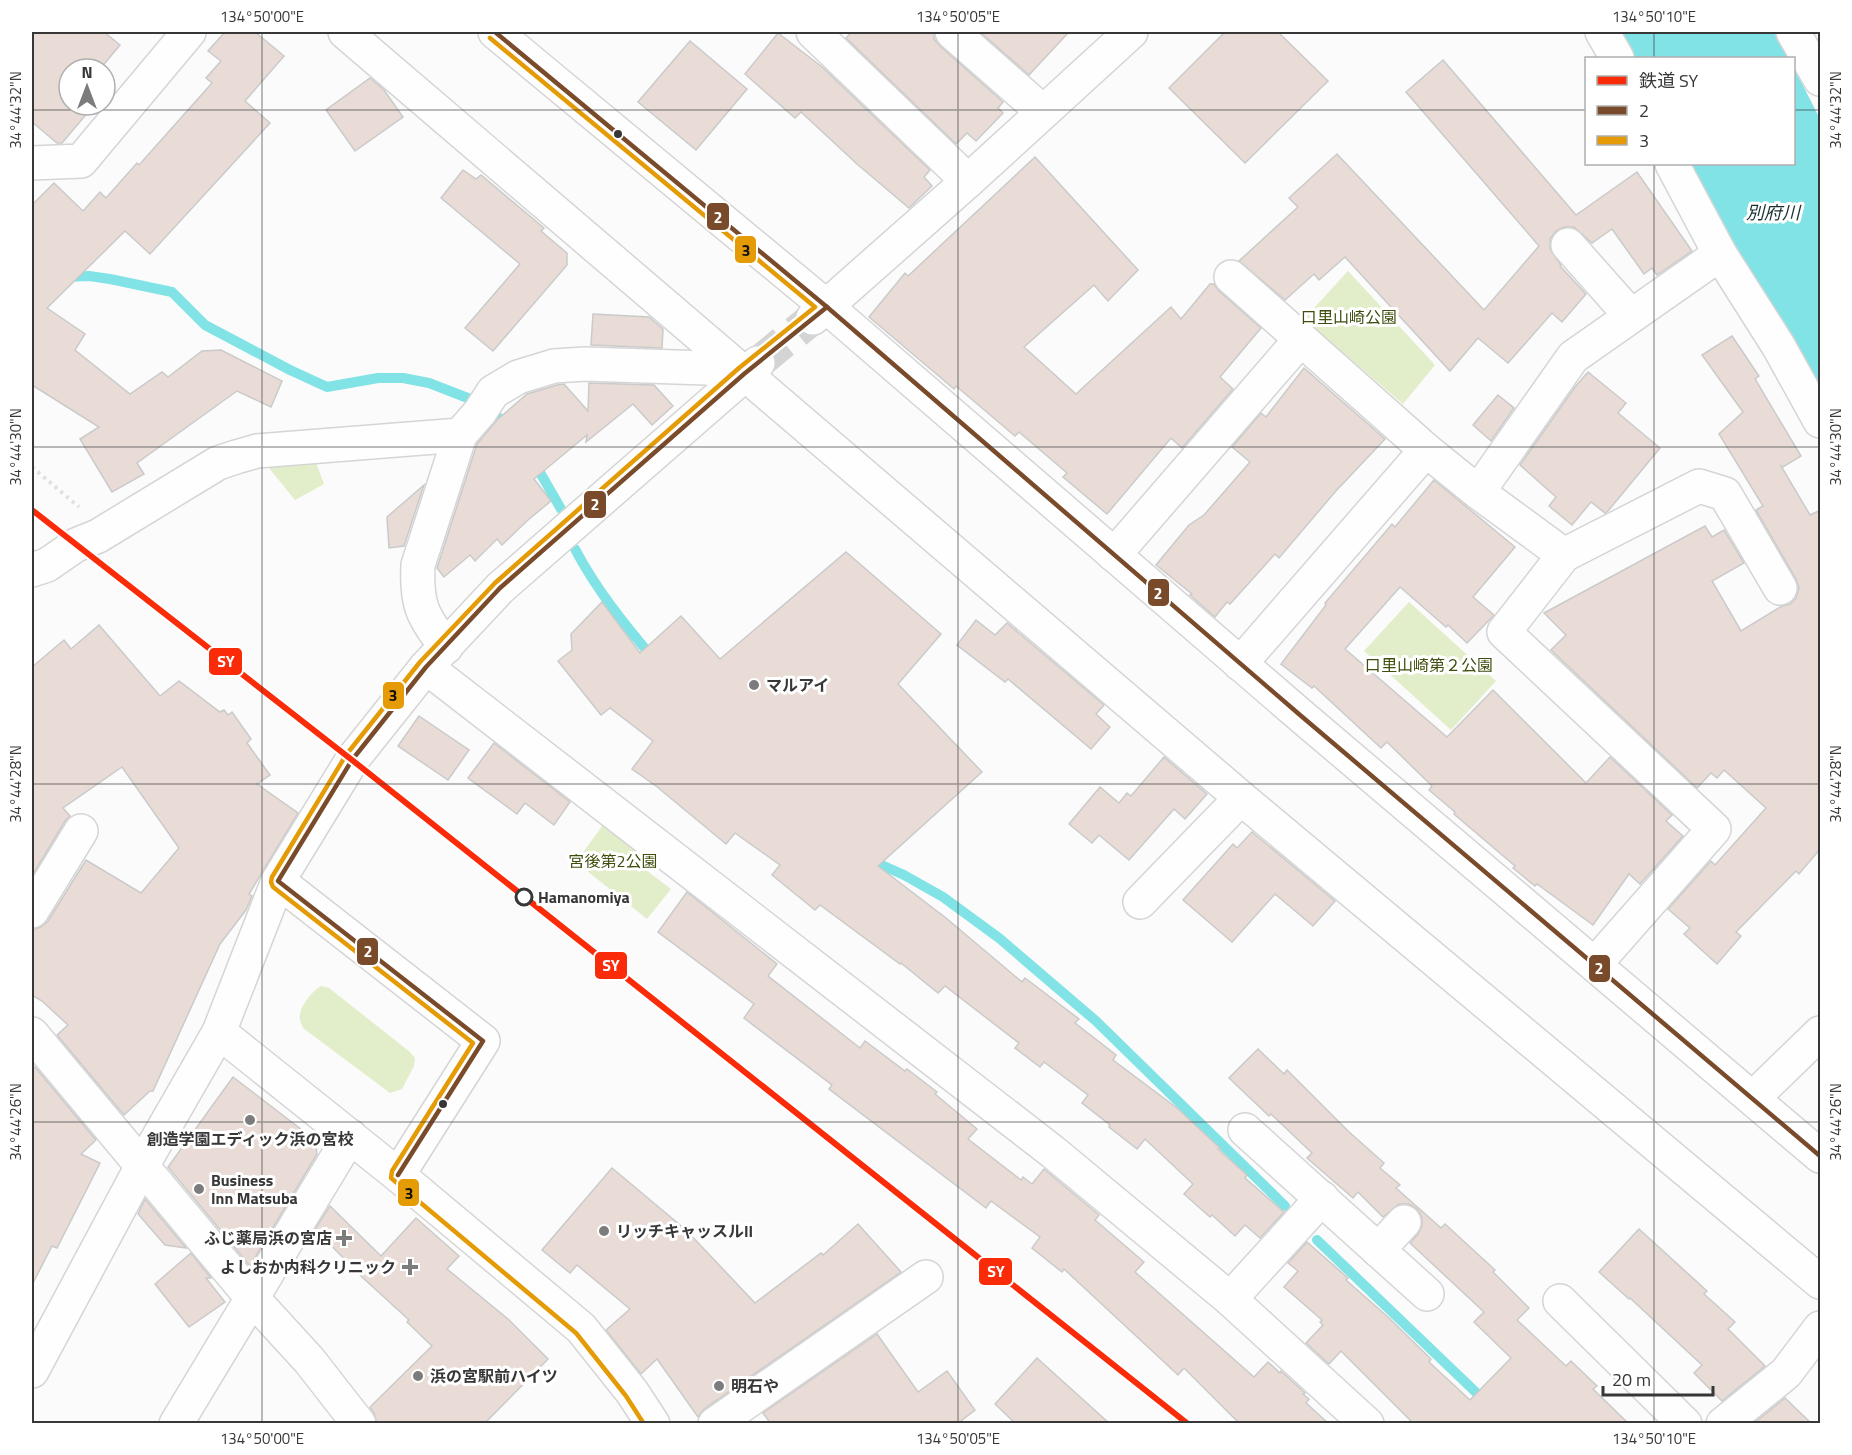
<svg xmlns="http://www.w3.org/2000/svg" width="1852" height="1455" font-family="'Titillium Web','Noto Sans JP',sans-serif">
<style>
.green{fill:#e2eec9}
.water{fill:#81e3e5}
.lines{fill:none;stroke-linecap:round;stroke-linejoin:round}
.stream{stroke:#81e3e5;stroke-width:10}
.building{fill:#e9dcd6;stroke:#cacaca;stroke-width:1.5}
.minor-tunnel{stroke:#d4d4d4;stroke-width:33;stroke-dasharray:33 16;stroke-linecap:butt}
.minor-casing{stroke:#d5d5d5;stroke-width:36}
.path{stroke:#e0e0e0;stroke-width:4;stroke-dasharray:3 4.5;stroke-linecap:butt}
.minor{stroke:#fefefe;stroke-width:33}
.bus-1-casing{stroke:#fff;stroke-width:9}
.bus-2-casing{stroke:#fff;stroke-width:9}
.bus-1{stroke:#7a4b2a;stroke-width:4.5}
.bus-2{stroke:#e49b06;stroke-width:4.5}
.rail-1-casing{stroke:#fff;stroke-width:10}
.rail-1{stroke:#fa2b08;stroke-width:6}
.ticks{fill:none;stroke:#373737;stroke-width:1.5;stroke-opacity:0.45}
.bus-dot{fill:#373737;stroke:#fff;stroke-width:2}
.poi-dot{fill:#7c7c7c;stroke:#fff;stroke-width:2}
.stop-dot{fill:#fff;stroke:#373737;stroke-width:3}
.labels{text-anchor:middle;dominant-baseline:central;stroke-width:6;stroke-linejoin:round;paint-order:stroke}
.park-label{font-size:16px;fill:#3d4e0d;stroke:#fff}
.poi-label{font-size:16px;font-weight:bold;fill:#373737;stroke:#fff;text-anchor:start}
.stop-label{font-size:16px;font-weight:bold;fill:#373737;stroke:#fff;text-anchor:start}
.water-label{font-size:18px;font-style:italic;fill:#193030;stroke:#fff}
.line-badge{stroke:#fff;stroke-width:2}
.badge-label{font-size:16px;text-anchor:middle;font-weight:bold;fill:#fff}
.pale-badge-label{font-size:16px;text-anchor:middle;font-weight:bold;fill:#111}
.neatline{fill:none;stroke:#373737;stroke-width:2}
.ticks-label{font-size:15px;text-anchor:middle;fill:#373737}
</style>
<rect width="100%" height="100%" fill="#fbfbfb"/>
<g class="green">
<path d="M1348 271 1435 365 1403 404 1304 319Z"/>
<path d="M312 452 324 484 295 500 260 457Z"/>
<path d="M1409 602 1496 681 1451 730 1364 651Z"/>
<path d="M603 825 646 857 639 865 671 889 647 919 576 862Z"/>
<path d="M321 986 329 988 410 1052 415 1058 414 1066 402 1089 390 1093 303 1028C302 1025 300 1022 300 1019 298 1008 312 991 321 986Z"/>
</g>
<g class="water">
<path d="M1616 32H1774L1788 58H1631Z"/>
<path d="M1794 68 1820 119V391L1771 310 1689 164H1794Z"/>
</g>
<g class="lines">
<g class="stream">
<path d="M65 277 89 276 110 279 172 292 205 325 290 370 327 387 378 378H403L429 383 478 402 493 412 508 428"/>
<path d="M534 462 561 509"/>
<path d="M575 549C596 589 624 624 653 658"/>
<path d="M868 859 904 875 943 897 999 938 1096 1021 1285 1206"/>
<path d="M1317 1240 1486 1402"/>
</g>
</g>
<g class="building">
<path d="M32 32H104L120 45 100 69H69V105H83L90 110 62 143H57L32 122Z"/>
<path d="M225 32H255L284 56 245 101 270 123 150 254 125 231 47 308 85 334 75 350 130 394 162 372 168 377 202 351 221 350 282 381 271 407 237 391 137 463 144 474 112 492 80 439 99 427 32 385V205L54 183 83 211 100 192 106 198 137 163 139 165 212 83 206 78 221 61 208 51Z"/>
<path d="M852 32H934V39L940 46 1003 102 998 108 1003 113 976 141 967 133 956 144 846 38Z"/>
<path d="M980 32H1069L1029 75Z"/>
<path d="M1225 32H1278L1328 81 1245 163 1169 88Z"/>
<path d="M778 33 822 67 930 170 924 177 932 186 909 208 857 164 801 112 795 118 745 74Z"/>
<path d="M690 41 747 89 696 150 638 102Z"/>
<path d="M1443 60 1576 215 1637 172 1692 251 1657 275 1652 268 1644 274 1612 229 1592 243 1574 227H1564L1556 231 1550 239V249L1561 265 1560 266 1586 294 1562 322 1552 313 1508 363 1478 338 1450 371 1345 257 1319 280 1314 274 1285 300 1239 261 1298 207 1289 198 1337 154 1484 310 1539 246 1406 92Z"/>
<path d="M370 78 384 90 403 117 355 151 326 110Z"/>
<path d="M1035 157 1138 270 1108 301 1094 285 1024 347 1076 394 1171 307 1181 319 1210 284H1214L1219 291 1261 328 1220 377 1233 389 1182 448 1171 438 1107 514 1063 477 1067 473 1019 432 1015 436 956 386 954 389 869 317 905 273 908 276Z"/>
<path d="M463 170 476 179 481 175 544 228 541 231 567 253V265L493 351 465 328 520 264 441 198Z"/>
<path d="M593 314 649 317 663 329 662 348 591 345Z"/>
<path d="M1732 336 1759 376 1755 379 1801 456 1783 467 1781 466 1810 515 1821 510V848L1799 874 1796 871 1736 932 1741 936 1717 964 1684 934 1690 928 1668 909 1711 861 1715 865 1766 808 1724 770 1717 778 1711 773 1697 788 1551 650 1566 635 1544 613 1705 526 1712 537 1724 530 1744 563 1712 581 1741 631 1782 606 1790 604 1796 598 1799 588 1796 579 1756 510 1763 506 1719 434 1743 412 1702 355Z"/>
<path d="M1304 368 1385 439 1335 492 1279 558 1275 554 1230 604 1227 602 1215 617 1190 595 1192 594 1156 565 1189 525 1204 515 1250 462 1232 447 1261 413 1266 417Z"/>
<path d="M1588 372 1626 403 1618 413 1660 448 1608 511 1605 513 1591 502 1572 525 1549 506 1556 497 1520 465 1575 387Z"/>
<path d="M589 383 654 385 673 406 652 425 633 404 586 442 587 435 534 479 551 501 528 520 502 545 497 539 475 561 470 555 444 577 437 568 477 444 497 420 527 394 557 385 564 384 588 411Z"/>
<path d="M1498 395 1514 408 1491 441 1473 425Z"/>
<path d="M1434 480 1515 547 1473 597 1494 615 1467 643 1448 625 1446 627 1400 587 1345 649 1447 737 1493 690 1586 783 1610 757 1672 815 1666 821 1683 836 1640 884 1629 874 1593 925 1537 884 1535 886 1513 868 1515 866 1454 814 1455 812 1429 790 1432 786 1387 742 1381 748 1314 686 1312 688 1281 664 1326 605 1325 603 1392 524 1395 527Z"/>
<path d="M424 485 404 546 389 548 387 517Z"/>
<path d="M846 552 941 634 898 684 982 772 878 866 946 918 1022 982 1025 978 1079 1019 1075 1023 1116 1055 1113 1060 1177 1108 1220 1148 1218 1149 1247 1175 1245 1178 1284 1212 1260 1238 1245 1225 1235 1236 1212 1215 1210 1217 1184 1194 1193 1184 1145 1139 1137 1149 1109 1127 1110 1125 1082 1103 1088 1095 1044 1062 1040 1067 1015 1048 1019 1043 945 986 938 993 901 963 900 964 820 905 815 910 772 875 780 865 735 833 726 844 656 786 632 769 653 741 610 708 601 715 558 661 572 650 571 634 602 602 640 653 681 616 720 659Z"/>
<path d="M976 620 995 635 1007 623 1104 705 1096 714 1110 727 1091 749 1008 679 1005 682 957 645Z"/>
<path d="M99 625 160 696 179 681 220 712 224 710 228 715 232 712 251 739 247 743 270 775 257 784 298 813 249 894 252 896 246 910 220 944 153 1091H150L124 1115 57 1035 68 1025 42 1001 32 995V930L41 927 48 921 86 860 141 893 179 848 122 767 63 808 70 816 65 821 32 876V667L64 640 71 649Z"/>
<path d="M419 716 469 750 448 780 398 746Z"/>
<path d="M494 743 570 802 554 825 525 803 517 814 468 778Z"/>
<path d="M1164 757 1207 794 1185 819 1174 809 1129 860 1099 835 1092 843 1069 824 1100 787 1119 803 1127 793 1131 796Z"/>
<path d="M1252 832 1335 901 1313 926 1275 894 1232 942 1183 900 1233 844 1237 848Z"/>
<path d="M687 892 777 964 768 976 860 1048 865 1041 905 1071 907 1069 937 1092 935 1094 977 1129 968 1139 1021 1180 1023 1177 1032 1184 1044 1169 1099 1215 1095 1220 1144 1262 1135 1272 1254 1377 1268 1362 1280 1373 1281 1371 1305 1393 1303 1394 1309 1399 1306 1403 1329 1424H1240L1184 1368 1178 1375 1064 1269 1062 1272 1032 1248 1040 1237 991 1201 986 1208 829 1089 832 1085 744 1018 754 1004 658 932Z"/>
<path d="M1258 1049 1284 1074 1287 1070 1348 1131 1384 1163 1380 1168 1400 1185 1396 1188 1441 1228 1445 1224 1495 1270 1493 1272 1529 1308 1517 1320 1566 1366 1571 1361 1597 1386 1593 1389 1629 1424H1414L1341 1351 1329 1364 1306 1343 1323 1325 1320 1322 1322 1320 1284 1287 1298 1271 1288 1263 1307 1242 1348 1278 1346 1280 1389 1318 1431 1359 1429 1362 1470 1400 1511 1358 1474 1322 1484 1312 1410 1243 1418 1234 1422 1226V1217L1417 1209 1409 1204H1399L1383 1217 1358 1192 1353 1198 1307 1158 1312 1153 1271 1114 1269 1116 1229 1078Z"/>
<path d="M35 1067 96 1140 81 1154 100 1163 57 1248 52 1246 32 1285V1069Z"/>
<path d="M233 1077 315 1140 317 1154 250 1266 168 1167Z"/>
<path d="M612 1168 686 1230 755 1303 821 1253 823 1255 858 1224 901 1272 704 1409 698 1417 657 1359 641 1374 606 1330 630 1309 577 1265 570 1273 542 1250Z"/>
<path d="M145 1199 186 1248 165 1245 138 1214Z"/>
<path d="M330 1206 381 1256 416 1218 459 1256 447 1269 508 1319 548 1359 484 1424H377L374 1413 370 1407 432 1346 407 1322 409 1320 362 1277 315 1229Z"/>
<path d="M1639 1229 1707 1291 1704 1294 1735 1322 1728 1329 1765 1366 1722 1401 1694 1373 1702 1365 1630 1298 1629 1299 1599 1272Z"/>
<path d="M191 1253 211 1278H206L225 1302 189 1327 155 1284Z"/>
<path d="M877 1334 918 1392 947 1371 975 1410 957 1424H771L763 1413Z"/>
<path d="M1037 1358 1110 1424H1016L995 1404Z"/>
<path d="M1785 1398 1812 1424H1753Z"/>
</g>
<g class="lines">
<path class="minor-tunnel" d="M758 363 813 318"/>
<defs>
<g id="minor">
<path d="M345 32 1241 798 1820 1282"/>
<path d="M495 32 827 307 1300 715 1820 1156"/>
<path d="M813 32 968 181"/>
<path d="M952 32 1043 112"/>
<path d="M1602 32 1617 58"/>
<path d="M1793 32 1820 79"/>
<path d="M32 163 81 161 189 32"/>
<path d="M1672 164 1720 254 1779 347 1820 421"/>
<path d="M1568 245 1631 316"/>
<path d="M1231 277 1426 450 1478 492 1564 555"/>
<path d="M813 318 968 181 1131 32"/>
<path d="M1478 492 1573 357 1720 254"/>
<path d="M1114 555 1301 339"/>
<path d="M32 570 47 565 76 545 98 536 218 463 236 457 257 451 460 435 480 412 493 392 518 377 554 366 585 364 706 368 744 374"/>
<path d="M446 647C422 616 416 604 418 565L460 435"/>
<path d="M1240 664 1426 450"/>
<path d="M426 667 1053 1152 1230 1299 1367 1424"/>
<path d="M278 881 483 1041 398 1175"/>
<path d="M1140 902 1241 798"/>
<path d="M32 911 81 831"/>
<path d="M1595 964 1714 829 1504 632 1564 555 1699 486 1725 494 1780 588"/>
<path d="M219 1032 398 1175 581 1328 632 1392 653 1424"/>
<path d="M32 1034 253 1299 309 1360 359 1424"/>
<path d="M1753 1098 1820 1033"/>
<path d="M1245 1130 1427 1294"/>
<path d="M1378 1250 1404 1222"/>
<path d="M1230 1299 1322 1198"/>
<path d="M1560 1301 1685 1424"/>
<path d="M32 1371 142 1166 219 1032 278 881 352 760 426 667 500 588 758 363"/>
<path d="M176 1424 350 1136"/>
<path d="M715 1424 926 1277"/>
<path d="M1723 1424 1786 1373 1820 1328"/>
</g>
</defs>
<use href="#minor" class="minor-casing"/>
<path class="path" d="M32 467 79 507"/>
<use href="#minor" class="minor"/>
<defs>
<g id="bus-1">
<path d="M495 32 827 307 1300 715 1820 1156"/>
<path d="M398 1175 483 1041 278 881 352 760 426 667 500 588 744 374 827 307"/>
</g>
<path id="bus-2" d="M490 38 815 307 739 368 495 583 420 662 346 755 272 877 271 882 273 887 473 1043 392 1171 391 1178 576 1333 626 1396 644 1424"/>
</defs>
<use href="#bus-1" class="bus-1-casing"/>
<use href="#bus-2" class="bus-2-casing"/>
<use href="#bus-1" class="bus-1"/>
<use href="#bus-2" class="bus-2"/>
<defs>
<path id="rail-1" d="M32 510 352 760 1188 1424"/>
</defs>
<use href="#rail-1" class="rail-1-casing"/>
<use href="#rail-1" class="rail-1"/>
</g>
<path class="ticks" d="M262 32V1424M958 32V1424M1654 32V58M32 110H1586M1794 110H1820M1654 164V1424M32 447H1820M32 784H1820M32 1122H1820"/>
<g class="bus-dot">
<circle cx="618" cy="134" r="5"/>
<circle cx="443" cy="1104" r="5"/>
</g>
<g class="poi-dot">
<circle cx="754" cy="685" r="6"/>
<circle cx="250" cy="1120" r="6"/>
<circle cx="199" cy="1189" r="6"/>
<circle cx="604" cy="1231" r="6"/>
<path d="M341 1229h6v6h6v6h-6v6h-6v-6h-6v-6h6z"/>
<path d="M407 1258h6v6h6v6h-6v6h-6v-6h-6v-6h6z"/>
<circle cx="418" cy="1376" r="6"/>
<circle cx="719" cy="1386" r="6"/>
</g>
<circle class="stop-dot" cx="524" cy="897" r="8"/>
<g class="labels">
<g class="park-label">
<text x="1349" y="317">口里山崎公園</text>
<text x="1429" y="665">口里山崎第２公園</text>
<text x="613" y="861">宮後第2公園</text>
</g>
<g class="poi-label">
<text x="766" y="685">マルアイ</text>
<text x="250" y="1139" text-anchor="middle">創造学園エディック浜の宮校</text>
<text x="211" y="1180">Business<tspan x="211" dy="18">Inn Matsuba</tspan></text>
<text x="616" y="1231">リッチキャッスルII</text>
<text x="332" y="1238" text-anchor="end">ふじ薬局浜の宮店</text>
<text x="396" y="1267" text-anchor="end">よしおか内科クリニック</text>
<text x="430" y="1376">浜の宮駅前ハイツ</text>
<text x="731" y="1386">明石や</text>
</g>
<g class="stop-label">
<text x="538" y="897">Hamanomiya</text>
</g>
<g class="water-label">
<text x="1773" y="212">別府川</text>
</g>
</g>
<g class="line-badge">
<rect x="706" y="202" width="24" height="29" rx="6" fill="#7a4b2a"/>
<rect x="734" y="235" width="23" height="29" rx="6" fill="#e49b06"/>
<rect x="583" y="490" width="24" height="29" rx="6" fill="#7a4b2a"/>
<rect x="1147" y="578" width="23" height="29" rx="6" fill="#7a4b2a"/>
<rect x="208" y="647" width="35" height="29" rx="6" fill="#fa2b08"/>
<rect x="382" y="681" width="23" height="29" rx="6" fill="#e49b06"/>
<rect x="356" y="937" width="23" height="29" rx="6" fill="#7a4b2a"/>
<rect x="594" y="951" width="34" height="29" rx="6" fill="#fa2b08"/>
<rect x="1588" y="954" width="23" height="29" rx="6" fill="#7a4b2a"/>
<rect x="397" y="1178" width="23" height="29" rx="6" fill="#e49b06"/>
<rect x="978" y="1257" width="35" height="29" rx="6" fill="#fa2b08"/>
</g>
<g class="badge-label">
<text x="718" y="223">2</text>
<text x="595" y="510">2</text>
<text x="1158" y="599">2</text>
<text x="226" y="667">SY</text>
<text x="368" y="957">2</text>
<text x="611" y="971">SY</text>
<text x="1599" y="974">2</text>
<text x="996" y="1277">SY</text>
</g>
<g class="pale-badge-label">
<text x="746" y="256">3</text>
<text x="393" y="701">3</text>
<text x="409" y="1199">3</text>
</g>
<rect width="1852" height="1455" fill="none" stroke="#ffffff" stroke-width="66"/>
<rect x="1585" y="57" width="210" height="108" fill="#ffffff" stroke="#afafaf" stroke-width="1.5"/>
<rect x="1597" y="76" width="30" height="9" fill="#fa2b08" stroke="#afafaf" stroke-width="1.5"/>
<text x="1639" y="87" font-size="18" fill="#373737">鉄道 SY</text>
<rect x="1597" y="106" width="30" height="9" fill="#7a4b2a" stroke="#afafaf" stroke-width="1.5"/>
<text x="1639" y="117" font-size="18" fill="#373737">2</text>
<rect x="1597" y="136" width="30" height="9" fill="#e49b06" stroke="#afafaf" stroke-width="1.5"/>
<text x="1639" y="147" font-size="18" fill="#373737">3</text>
<g transform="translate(87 87)"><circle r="28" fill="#ffffff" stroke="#afafaf" stroke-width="1.5"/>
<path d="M0-4.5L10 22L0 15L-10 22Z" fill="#7c7c7c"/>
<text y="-9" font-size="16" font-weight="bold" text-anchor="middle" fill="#373737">N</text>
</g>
<path d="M1603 1386v9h110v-9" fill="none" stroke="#373737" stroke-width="3"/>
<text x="1612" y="1386" font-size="18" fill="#373737" stroke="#ffffff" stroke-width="4.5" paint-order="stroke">20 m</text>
<rect x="33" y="33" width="1786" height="1389" class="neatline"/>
<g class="ticks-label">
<text x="262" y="22">134°50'00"E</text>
<text x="958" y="22">134°50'05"E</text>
<text x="1654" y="22">134°50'10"E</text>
<text transform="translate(16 110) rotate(-90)" y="5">34°44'32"N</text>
<text transform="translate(1836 110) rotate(-90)" y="5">34°44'32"N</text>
<text transform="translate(16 447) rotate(-90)" y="5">34°44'30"N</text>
<text transform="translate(1836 447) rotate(-90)" y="5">34°44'30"N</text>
<text transform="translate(16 784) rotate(-90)" y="5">34°44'28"N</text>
<text transform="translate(1836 784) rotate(-90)" y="5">34°44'28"N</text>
<text transform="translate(16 1122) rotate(-90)" y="5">34°44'26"N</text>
<text transform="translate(1836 1122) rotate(-90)" y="5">34°44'26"N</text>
<text x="262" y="1444">134°50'00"E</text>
<text x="958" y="1444">134°50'05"E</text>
<text x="1654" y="1444">134°50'10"E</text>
</g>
</svg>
